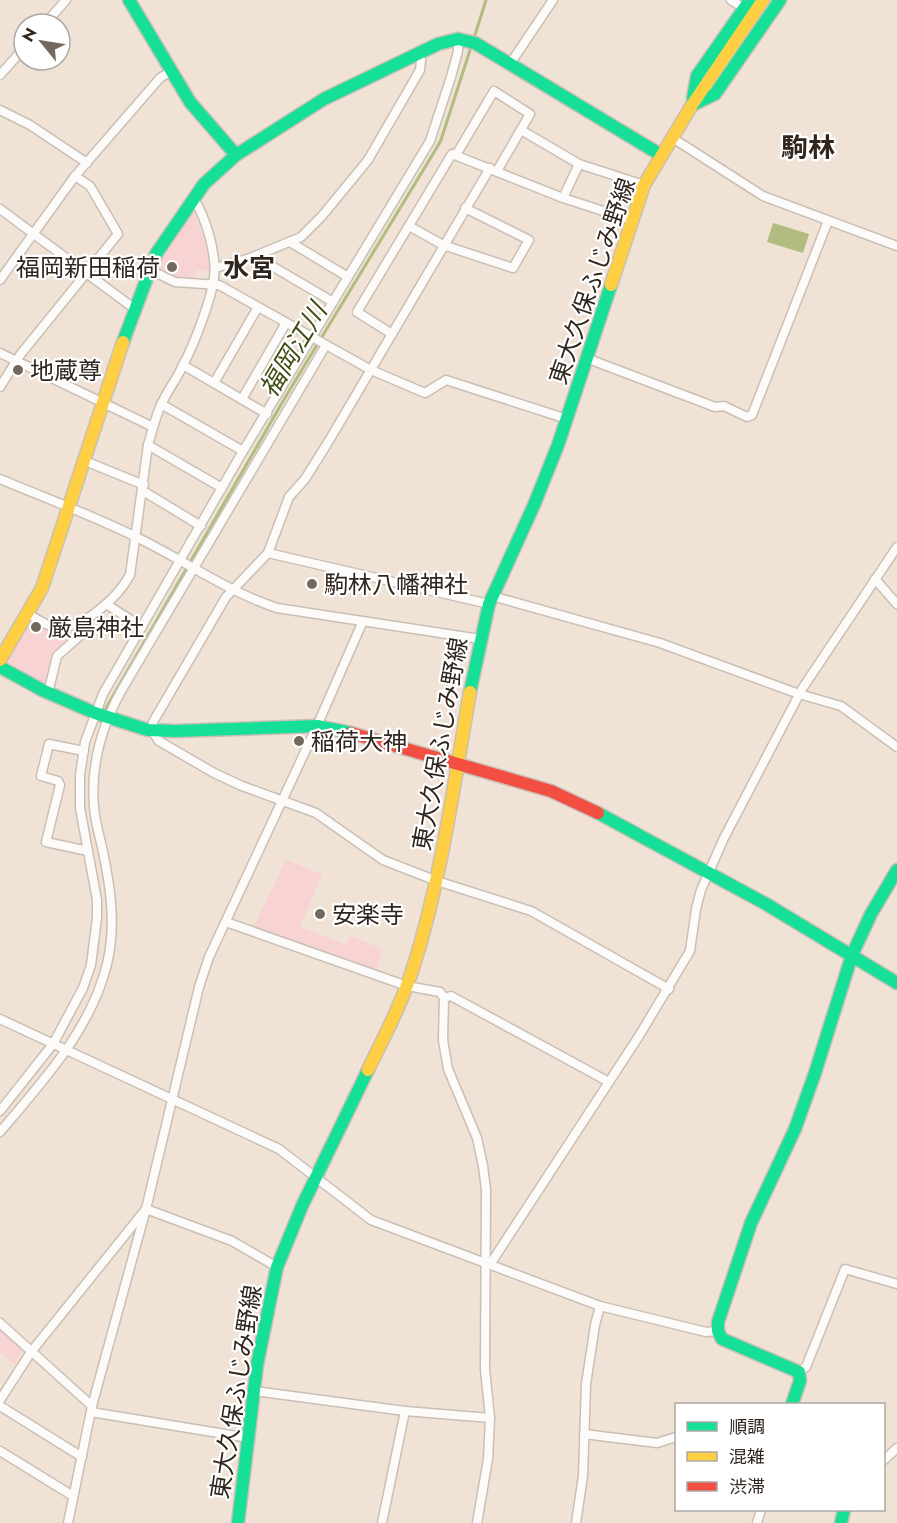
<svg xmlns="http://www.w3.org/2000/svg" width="897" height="1523" font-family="Jost,'Noto Sans JP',sans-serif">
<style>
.green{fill:#f8d3d3}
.water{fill:#b2bb80}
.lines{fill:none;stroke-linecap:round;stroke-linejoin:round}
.stream{stroke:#b2bb80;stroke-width:3}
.street-casing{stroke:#cabfb5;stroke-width:11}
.fast-casing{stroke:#cabfb5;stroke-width:15}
.slow-casing{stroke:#cabfb5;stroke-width:15}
.jam-casing{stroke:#cabfb5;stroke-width:15}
.street{stroke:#fdfbf9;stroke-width:8}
.fast{stroke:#16e098;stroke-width:12}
.slow{stroke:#ffcf43;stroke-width:12}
.jam{stroke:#f24e42;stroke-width:12}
.poi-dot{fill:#73685e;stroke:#fff;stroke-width:2}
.labels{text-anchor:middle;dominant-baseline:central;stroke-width:4.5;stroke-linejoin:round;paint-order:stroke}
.poi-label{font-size:24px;fill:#30261e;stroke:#fff;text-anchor:start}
.street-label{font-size:24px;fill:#30261e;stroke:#fff}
.neighbourhood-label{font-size:26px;font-weight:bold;fill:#30261e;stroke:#fff}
.water-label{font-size:26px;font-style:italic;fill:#404c12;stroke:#fff}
.quarter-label{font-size:27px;font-weight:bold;fill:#30261e;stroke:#fff}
</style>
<rect width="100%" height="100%" fill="#f0e2d5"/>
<g class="green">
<path d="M192 213 196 214 207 251 210 271 196 270 194 281 177 280 157 270 158 264Z"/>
<path d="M33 620 75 626 78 630V634L55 655 47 685 44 687 9 665 7 658Z"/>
<path d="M286 860 322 874 300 927 346 945 350 936 383 949 375 972 253 928Z"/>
<path d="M0 1328 23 1349 15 1365 0 1352Z"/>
</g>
<path class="water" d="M773 223 809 234 803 253 767 242Z"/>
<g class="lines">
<g class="stream">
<path d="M474 38 486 0"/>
<path d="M106 708 286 396 436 149 441 140 472 44"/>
</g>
<defs>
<g id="street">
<path d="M731 0 744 8"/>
<path d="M45 24 66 0"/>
<path d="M510 64 553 0"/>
<path d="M0 75 24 48"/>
<path d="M0 110 30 125 87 163"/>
<path d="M521 130 579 164 644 185"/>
<path d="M671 137 763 196 897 246"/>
<path d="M456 155 494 91 530 114 497 171"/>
<path d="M563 198 579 164"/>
<path d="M0 209 135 309"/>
<path d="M409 226 443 245 513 268 529 240 465 208"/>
<path d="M290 242 348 277"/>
<path d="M255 256 333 302"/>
<path d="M215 268 250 258 301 237 322 216 368 160 420 70 421 60 418 53"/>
<path d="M150 270 175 282 219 285 371 370 425 393 446 380 567 419"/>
<path d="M0 280 75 176 160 78 171 71"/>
<path d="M392 334 357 312 452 154 563 198 631 220"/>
<path d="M0 353 153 427"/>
<path d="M586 358 715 407 724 406 747 417 752 415 828 221"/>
<path d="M183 365 267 414"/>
<path d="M214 383 258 307"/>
<path d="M0 387 20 355 118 234 90 186 75 176"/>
<path d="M242 399 286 323"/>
<path d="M161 404 243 451"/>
<path d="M148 445 222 488"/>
<path d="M85 461 144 485"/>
<path d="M0 479C45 498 92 515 136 537 184 560 226 591 277 608L480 639"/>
<path d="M143 491 201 526"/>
<path d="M268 553 289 497 305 479 327 444 490 168"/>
<path d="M875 579 897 604"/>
<path d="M492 596 660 643 799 694 841 706 897 747"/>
<path d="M106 604 142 627"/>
<path d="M489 604 268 553 226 597 153 722 152 731 159 741 214 773 242 786 316 813 383 860 437 881 531 911 669 989"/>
<path d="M28 614C36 618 45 625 54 627 81 632 118 597 130 575L148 445C152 432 155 418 161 405 167 391 177 379 183 365 194 345 211 300 214 278 217 255 206 218 194 199"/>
<path d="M48 693 57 656 83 633 76 623"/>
<path d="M84 751 49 744 41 776 58 781 60 785 46 842 88 851"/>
<path d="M226 922 407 986 440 992 444 998 451 996 609 1082"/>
<path d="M444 998 443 1040 448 1069 477 1138 483 1166 486 1190 485 1369 490 1418 488 1459 477 1523"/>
<path d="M0 1019 279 1149 371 1220 600 1306 706 1332 718 1331"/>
<path d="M0 1111 53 1044 83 988 91 965 97 918V900L80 808V775L85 742 103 694 243 451 430 141 451 77 458 51V39"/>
<path d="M0 1132C42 1082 91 1030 107 964 116 927 111 889 103 852 100 837 95 822 94 807 90 762 104 719 127 681L326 345"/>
<path d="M491 1263 639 1036 690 951 696 909 701 890 724 838 802 689 897 547"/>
<path d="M0 1323 92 1406"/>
<path d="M799 1372 806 1367 845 1269 897 1284"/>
<path d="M254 1391 405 1411 382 1523"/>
<path d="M0 1400 31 1352 146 1209 232 1241 277 1267"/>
<path d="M0 1406 82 1457"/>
<path d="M405 1411 490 1418"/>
<path d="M91 1412 249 1438"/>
<path d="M584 1434 657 1443 676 1437"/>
<path d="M0 1451 73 1496"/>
<path d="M884 1460 897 1448"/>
<path d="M68 1523 92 1406 146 1209 199 987 209 957 317 726 363 621"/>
<path d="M576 1523 583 1476 586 1384 595 1325 600 1306"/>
<path d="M757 1523 761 1510"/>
</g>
<g id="fast">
<path d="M129 0 190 102 236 155"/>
<path d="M693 98 697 76 750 0"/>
<path d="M692 105 715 94 780 0"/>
<path d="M123 342 156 254 204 184 236 155 324 99 438 44 458 39 475 43 661 155"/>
<path d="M0 667 42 690 95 713 148 730 175 731 317 726 351 733"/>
<path d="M470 692 489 604 534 505 558 445 611 285"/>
<path d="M598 813 766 904 897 983"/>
<path d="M792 1404 800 1381 799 1372 722 1339 718 1331V1322L751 1223 795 1129 815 1073 852 955 871 914 897 870"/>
<path d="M238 1523 257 1365 277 1267 302 1206 368 1070"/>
<path d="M841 1523 844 1510"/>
</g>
<g id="slow">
<path d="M611 285 644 185 692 105 763 0"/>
<path d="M0 660 42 588 123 342"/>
<path d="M368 1070C385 1035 403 1001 414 965 442 876 454 783 470 692"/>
</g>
<path id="jam" d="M351 733 551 791 598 813"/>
</defs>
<use href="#street" class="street-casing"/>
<use href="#fast" class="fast-casing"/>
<use href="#slow" class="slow-casing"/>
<use href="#jam" class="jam-casing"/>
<use href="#street" class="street"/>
<use href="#fast" class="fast"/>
<use href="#slow" class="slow"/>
<use href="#jam" class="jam"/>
</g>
<g class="poi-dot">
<circle cx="172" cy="267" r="6"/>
<circle cx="18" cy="370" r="6"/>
<circle cx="312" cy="584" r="6"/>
<circle cx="36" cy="627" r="6"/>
<circle cx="299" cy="741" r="6"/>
<circle cx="320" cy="914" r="6"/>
</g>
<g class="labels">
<g class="poi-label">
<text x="160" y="267" text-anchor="end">福岡新田稲荷</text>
<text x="30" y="370">地蔵尊</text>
<text x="324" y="584">駒林八幡神社</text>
<text x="48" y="627">厳島神社</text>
<text x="311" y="741">稲荷大神</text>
<text x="332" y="914">安楽寺</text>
</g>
<g class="street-label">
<text transform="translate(592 281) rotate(-71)">東大久保ふじみ野線</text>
<text transform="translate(440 744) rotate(-80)">東大久保ふじみ野線</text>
<text transform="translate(236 1392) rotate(-81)">東大久保ふじみ野線</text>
</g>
<g class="neighbourhood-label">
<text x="249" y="268">水宮</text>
</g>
<g class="water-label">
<text transform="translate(293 350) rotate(-59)">福岡江川</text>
</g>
<g class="quarter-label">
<text x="808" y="147">駒林</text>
</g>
</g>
<rect x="675" y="1403" width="210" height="108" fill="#ffffff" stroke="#aca8a5" stroke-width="1.5"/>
<rect x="687" y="1422" width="30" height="9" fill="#16e098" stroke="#aca8a5" stroke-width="1.5"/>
<text x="729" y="1433" font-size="18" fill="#30261e">順調</text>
<rect x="687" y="1452" width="30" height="9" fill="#ffcf43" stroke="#aca8a5" stroke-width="1.5"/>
<text x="729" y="1463" font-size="18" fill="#30261e">混雑</text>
<rect x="687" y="1482" width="30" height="9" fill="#f24e42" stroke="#aca8a5" stroke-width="1.5"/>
<text x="729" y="1493" font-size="18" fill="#30261e">渋滞</text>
<g transform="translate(42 42) rotate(300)"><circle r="28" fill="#ffffff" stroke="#aca8a5" stroke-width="1.5"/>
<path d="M0-4.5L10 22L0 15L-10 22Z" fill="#73685e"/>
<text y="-9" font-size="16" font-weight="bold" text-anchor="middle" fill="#30261e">N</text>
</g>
</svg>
